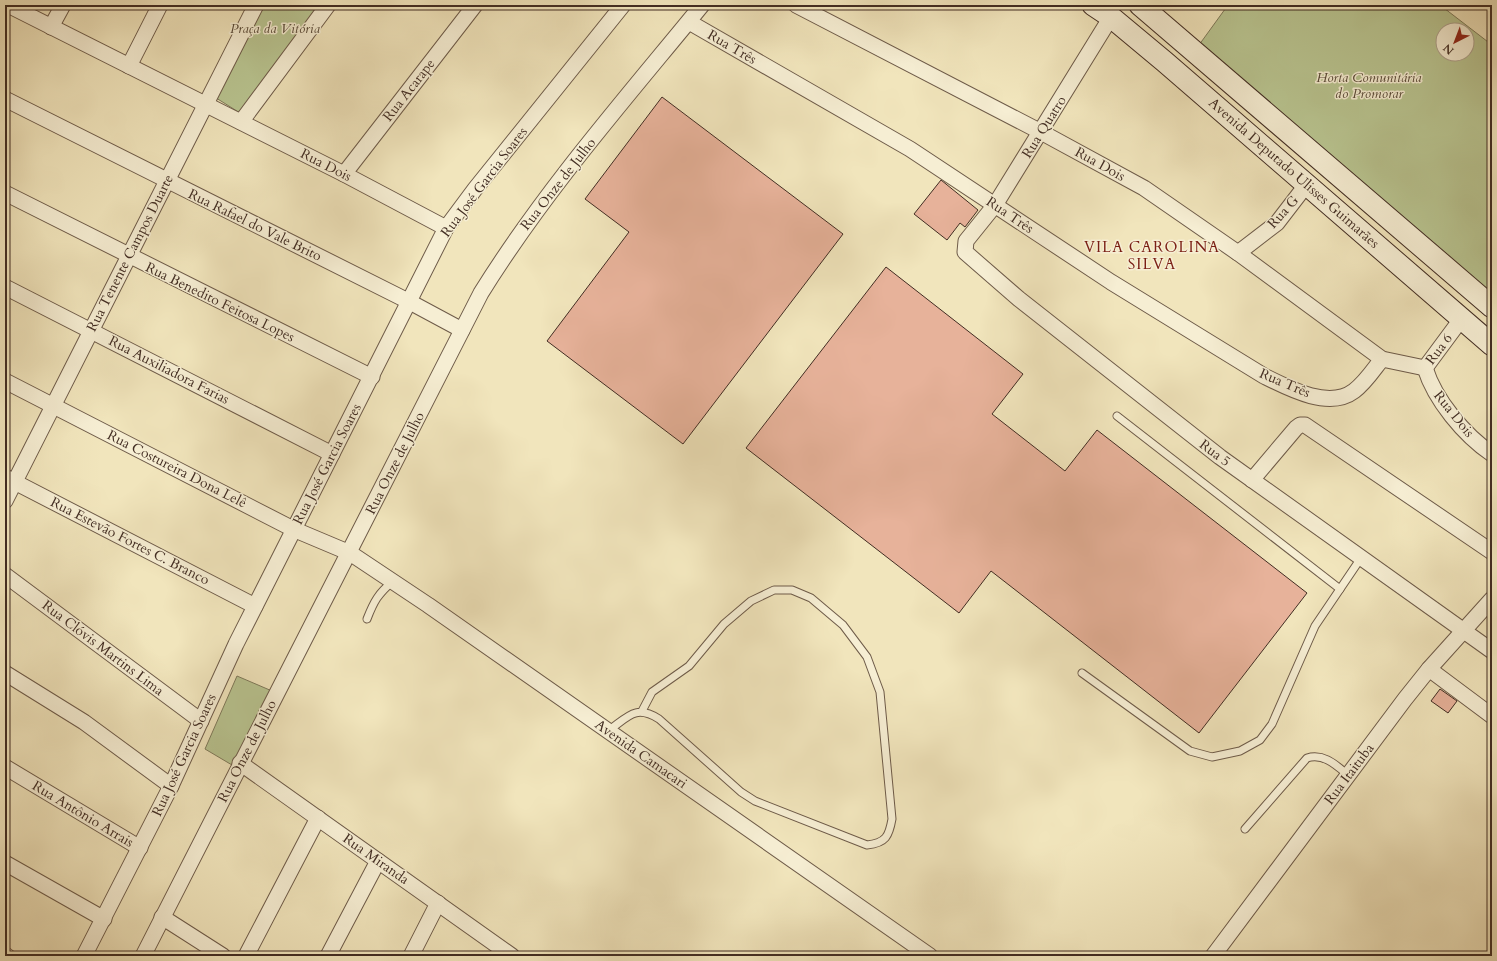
<svg xmlns="http://www.w3.org/2000/svg" width="1497" height="961" font-family="Cardo,serif">
<style>
.green{fill:#b9c591;stroke:#7e795a;fill-rule:evenodd}
.building{fill:#e7b29a;stroke:#422d23}
.lines{fill:none;stroke-linecap:round;stroke-linejoin:round}
.lane-casing{stroke:#6e5b49;stroke-width:9}
.street-casing{stroke:#6e5b49;stroke-width:17}
.secondary-casing{stroke:#422d23;stroke-width:23}
.lane{stroke:#f6eed3;stroke-width:7}
.street{stroke:#f6eed3;stroke-width:15}
.secondary{stroke:#f6eed3;stroke-width:21}
.labels{text-anchor:middle;dominant-baseline:central;stroke-width:3;stroke-linejoin:round;paint-order:stroke}
.park-label{font-size:14px;font-style:italic;fill:#5a4b39;stroke:#f6eed3}
.street-label{font-size:14px;fill:#422d23;stroke:#f6eed3}
.neighbourhood-label{font-size:15px;letter-spacing:1px;fill:#7a1f14;stroke:#f6eed3}
</style>
<rect width="100%" height="100%" fill="#f1e5bc"/>
<filter id="stains"><feTurbulence type="fractalNoise" baseFrequency=".005" numOctaves="4"/><feColorMatrix values="0 0 0 0 .2 0 0 0 0 .09 0 0 0 0 .02 0 0 0 .5 -.17"/></filter>
<radialGradient id="worn" r=".72"><stop offset=".6" stop-color="#630" stop-opacity="0"/><stop offset="1" stop-color="#630" stop-opacity=".3"/></radialGradient>
<g class="green">
<path d="M261 5H321L240 113 213 96Z"/>
<path d="M1228 5H1440L1492 45V295L1199 45ZM1443 30H1467V54H1443Z"/>
<path d="M237 676 272 691 232 765 205 749Z"/>
</g>
<g class="building">
<path d="M662 97 843 234 683 444 547 341 629 232 585 199Z"/>
<path d="M941 180 978 210 965 227 960 223 947 240 914 214Z"/>
<path d="M886 267 1023 374 992 414 1065 471 1097 430 1307 593 1199 733 991 571 959 613 746 448Z"/>
<path d="M1440 689 1457 701 1448 713 1431 701Z"/>
</g>
<g class="lines">
<defs>
<g id="lane">
<path d="M1117 416 1340 589"/>
<path d="M367 619C374 601 378 594 393 581"/>
<path d="M1082 673 1190 751 1212 757 1240 751 1260 740 1272 724 1315 626 1361 558"/>
<path d="M608 731C628 717 635 704 659 719L741 792 755 801 867 845C886 843 889 836 892 819L880 692 867 657 843 625 811 598 792 590H774L751 601 724 624 689 666 652 692 642 711"/>
<path d="M1245 829 1307 758C1324 753 1336 765 1348 775"/>
</g>
<g id="street">
<path d="M8 5 344 174 446 228"/>
<path d="M796 5 1041 132 1144 188 1238 253 1382 359 1425 368"/>
<path d="M1111 17 995 205 966 241 965 252 1019 299 1220 457 1492 651"/>
<path d="M689 22 910 149 1111 282 1264 376C1288 388 1329 410 1354 391 1365 383 1374 369 1382 359"/>
<path d="M51 27 63 5"/>
<path d="M129 66 160 5"/>
<path d="M5 99 408 301 462 330"/>
<path d="M241 122 328 5"/>
<path d="M344 174 475 5"/>
<path d="M5 193 372 377"/>
<path d="M1238 253 1277 223 1307 184"/>
<path d="M5 287 332 454"/>
<path d="M1425 368C1435 400 1464 435 1492 454"/>
<path d="M1425 368 1462 318"/>
<path d="M5 381 293 529 350 553 428 605 930 956"/>
<path d="M5 477 255 606"/>
<path d="M1252 480 1296 428 1300 425H1305L1492 552"/>
<path d="M5 501 256 5"/>
<path d="M5 575 201 721"/>
<path d="M1429 669 1492 716"/>
<path d="M5 673 84 722 171 786"/>
<path d="M240 763 512 956"/>
<path d="M5 767 140 848"/>
<path d="M5 863 104 919"/>
<path d="M162 917 223 956"/>
<path d="M5 955 7 956"/>
<path d="M84 956 171 786 236 644 446 228 475 189 623 5"/>
<path d="M143 956 481 293C545 190 626 98 702 5"/>
<path d="M246 956 318 818"/>
<path d="M328 956 378 861"/>
<path d="M411 956 438 903"/>
<path d="M1213 956 1405 699 1429 669 1492 599"/>
</g>
<g id="secondary">
<path d="M1093 5 1111 17 1165 62 1492 345"/>
<path d="M1140 5 1492 307"/>
</g>
</defs>
<use href="#lane" class="lane-casing"/>
<use href="#street" class="street-casing"/>
<use href="#secondary" class="secondary-casing"/>
<use href="#lane" class="lane"/>
<use href="#street" class="street"/>
<use href="#secondary" class="secondary"/>
</g>
<g class="labels">
<g class="park-label">
<text x="275" y="28">Praça da Vitória</text>
<text x="1369" y="77">Horta Comunitária<tspan x="1369" dy="16">do Promorar</tspan></text>
</g>
<g class="street-label">
<text transform="translate(732 47) rotate(30)">Rua Três</text>
<text transform="translate(409 90) rotate(-52)">Rua Acarape</text>
<text transform="translate(1044 127) rotate(-58)">Rua Quatro</text>
<text transform="translate(1100 164) rotate(29)">Rua Dois</text>
<text transform="translate(326 165) rotate(27)">Rua Dois</text>
<text transform="translate(1294 173) rotate(41)">Avenida Deputado Ulisses Guimarães</text>
<text transform="translate(484 182) rotate(-53)">Rua José Garcia Soares</text>
<text transform="translate(558 184) rotate(-52)">Rua Onze de Julho</text>
<text transform="translate(1283 212) rotate(-48)">Rua G</text>
<text transform="translate(1010 215) rotate(34)">Rua Três</text>
<text transform="translate(255 225) rotate(26)">Rua Rafael do Vale Brito</text>
<text transform="translate(130 253) rotate(-63)">Rua Tenente Campos Duarte</text>
<text transform="translate(220 302) rotate(26)">Rua Benedito Feitosa Lopes</text>
<text transform="translate(1439 349) rotate(-53)">Rua 6</text>
<text transform="translate(169 370) rotate(27)">Rua Auxiliadora Farias</text>
<text transform="translate(1285 383) rotate(23)">Rua Três</text>
<text transform="translate(1454 414) rotate(51)">Rua Dois</text>
<text transform="translate(1215 453) rotate(37)">Rua 5</text>
<text transform="translate(395 463) rotate(-63)">Rua Onze de Julho</text>
<text transform="translate(327 464) rotate(-63)">Rua José Garcia Soares</text>
<text transform="translate(177 469) rotate(27)">Rua Costureira Dona Lelê</text>
<text transform="translate(130 541) rotate(27)">Rua Estevão Fortes C. Branco</text>
<text transform="translate(103 648) rotate(37)">Rua Clóvis Martins Lima</text>
<text transform="translate(247 751) rotate(-63)">Rua Onze de Julho</text>
<text transform="translate(641 754) rotate(35)">Avenida Camacari</text>
<text transform="translate(184 755) rotate(-65)">Rua José Garcia Soares</text>
<text transform="translate(1349 774) rotate(-53)">Rua Itaituba</text>
<text transform="translate(83 814) rotate(31)">Rua Antônio Arrais</text>
<text transform="translate(376 859) rotate(35)">Rua Miranda</text>
</g>
<g class="neighbourhood-label">
<text x="1152" y="247">VILA CAROLINA<tspan x="1152" dy="17">SILVA</tspan></text>
</g>
</g>
<rect width="1497" height="961" fill="none" stroke="#f1e5bc" stroke-width="20"/>
<rect x="6" y="6" width="1485" height="949" fill="none" stroke="#422d23" stroke-width="2"/>
<rect x="10" y="10" width="1477" height="941" fill="none" stroke="#422d23"/>
<g transform="translate(1455 42) rotate(222)"><circle r="19" fill="#f6eed3" stroke="#aea18d"/>
<path d="M0-3L7 15L0 10L-7 15Z" fill="#8f2418"/>
<text y="-6" font-size="11" font-weight="bold" text-anchor="middle" fill="#422d23">N</text>
</g>
<rect width="100%" height="100%" filter="url(#stains)"/>
<rect width="100%" height="100%" fill="url(#worn)"/>
</svg>
